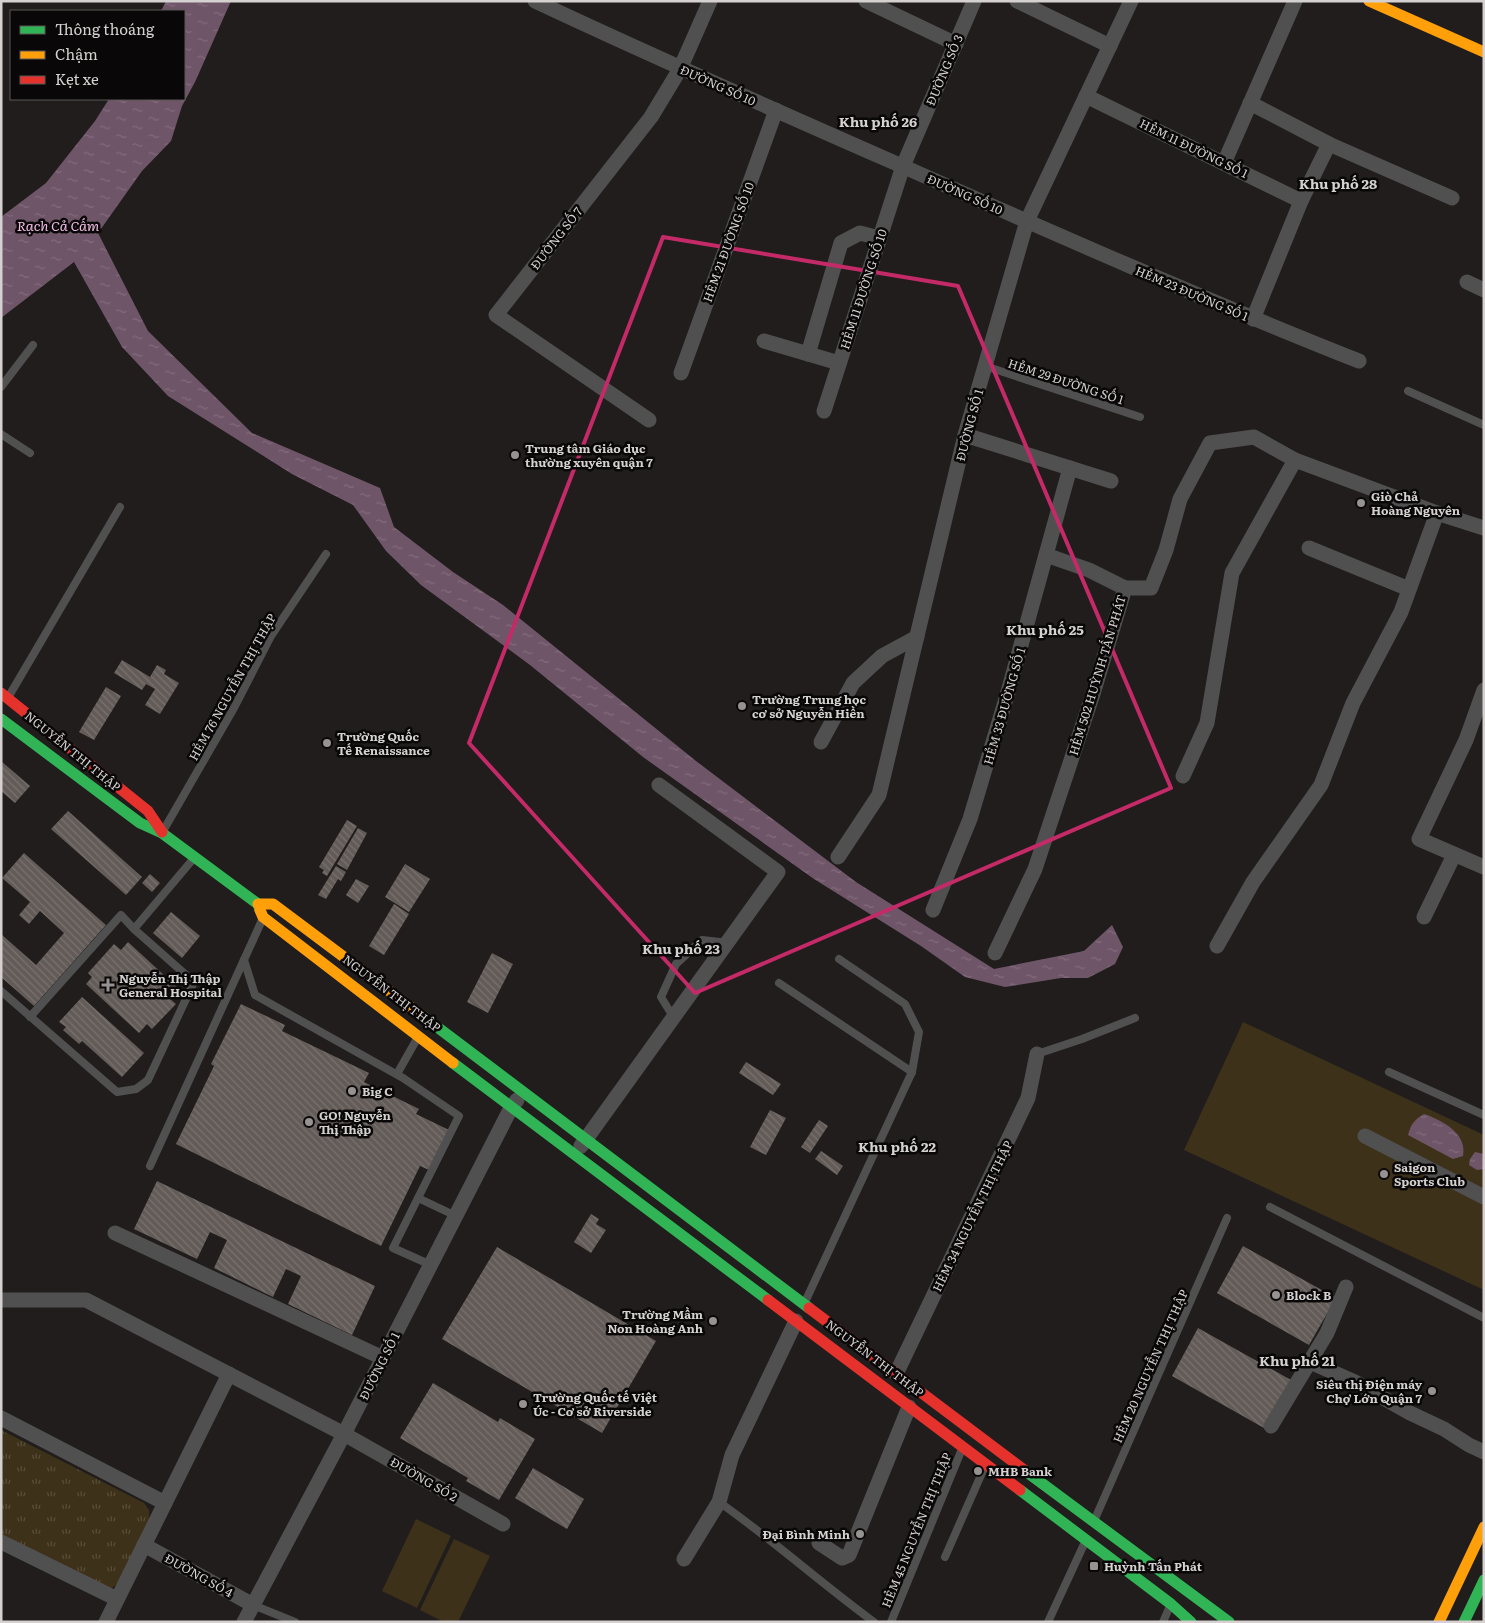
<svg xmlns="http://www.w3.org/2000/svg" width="1485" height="1623" font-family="Literata,serif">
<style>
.park{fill:url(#park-tufts)}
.pitch{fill:#3e311a}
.water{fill:url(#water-ripples)}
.building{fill:url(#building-back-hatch)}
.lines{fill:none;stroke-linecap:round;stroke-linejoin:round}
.lane{stroke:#515050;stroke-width:8}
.street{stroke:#515050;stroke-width:15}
.fast{stroke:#30b455;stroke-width:11}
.slow{stroke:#ff9f0a;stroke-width:11}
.jam{stroke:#e5322d;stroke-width:11}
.marked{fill:none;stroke:#c42a67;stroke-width:4;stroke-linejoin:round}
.poi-dot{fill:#969291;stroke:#090707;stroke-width:2}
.labels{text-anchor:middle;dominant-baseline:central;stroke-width:5;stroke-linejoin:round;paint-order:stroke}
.street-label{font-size:12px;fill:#d5d1d0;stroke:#090707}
.poi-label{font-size:12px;font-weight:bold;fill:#d5d1d0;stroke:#090707;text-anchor:start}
.neighbourhood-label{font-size:14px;font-weight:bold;fill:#d5d1d0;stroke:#090707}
.water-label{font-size:14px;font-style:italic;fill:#f2bee5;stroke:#090707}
</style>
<defs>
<pattern id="park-tufts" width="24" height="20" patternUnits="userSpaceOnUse" patternTransform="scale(1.25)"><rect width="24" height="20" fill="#3e311a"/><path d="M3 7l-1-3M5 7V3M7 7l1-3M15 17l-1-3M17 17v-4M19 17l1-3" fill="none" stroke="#594e3a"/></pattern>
<pattern id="water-ripples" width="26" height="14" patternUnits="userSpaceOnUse" patternTransform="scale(1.25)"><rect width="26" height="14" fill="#6f5568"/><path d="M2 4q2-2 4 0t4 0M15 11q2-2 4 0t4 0" fill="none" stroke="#836c7d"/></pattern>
<pattern id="building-back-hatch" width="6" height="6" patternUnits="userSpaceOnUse" patternTransform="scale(1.25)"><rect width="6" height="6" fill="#635b57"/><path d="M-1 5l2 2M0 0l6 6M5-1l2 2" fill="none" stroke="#78726e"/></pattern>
</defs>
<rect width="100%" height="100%" fill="#201d1c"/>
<path class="park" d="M1 1430 144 1503 149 1510V1520L118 1583 112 1588 105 1589 1 1536Z"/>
<g class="pitch">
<path d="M1243 1022 1484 1135V1290L1184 1150Z"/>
<path d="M416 1519 451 1536 417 1608 382 1591Z"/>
<path d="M454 1539 490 1556 458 1622H444L420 1610Z"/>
</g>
<g class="water">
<path d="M166 1H231L195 82 182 106 171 141 142 171 98 233 148 331 252 433 380 488 394 527 453 572 503 605 696 761 856 882 994 969 1084 951 1112 925 1123 947 1115 964 1088 978H1061L1005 987 965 977 921 946 814 879 643 757 530 665 421 585 386 551 353 505 292 474 168 396 122 347 74 262 1 318V217L46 183 95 121 109 99H184V11H161Z"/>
<path d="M1424 1114C1443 1121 1467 1133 1463 1156L1453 1159 1408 1135C1411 1124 1414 1120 1424 1114Z"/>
<path d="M1475 1152 1484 1154V1169L1477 1170 1469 1165 1470 1159Z"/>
</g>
<g class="building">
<path d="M122 660 150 677 157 665 166 670 164 674 179 683 160 714 145 705 155 689 146 684 142 690 114 673Z"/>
<path d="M106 687 121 696 94 740 79 732Z"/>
<path d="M1 761 30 786 15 803 1 791Z"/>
<path d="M68 811 142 877 126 895 51 829Z"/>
<path d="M347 820 357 826 327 876 322 873 324 870 319 867Z"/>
<path d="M358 828 367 833 347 870 337 864Z"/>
<path d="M24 853 106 925 34 1006 1 977V934L36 965 64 933 40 911 29 924 19 915 30 902 2 878Z"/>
<path d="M405 864 430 879 409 912 385 897Z"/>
<path d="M336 866 346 872 341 881 338 879 326 899 318 895Z"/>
<path d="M150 874 160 883 152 892 142 883Z"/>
<path d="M356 879 369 886 358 903 346 895Z"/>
<path d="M394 904 409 914 384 955 369 946Z"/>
<path d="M171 912 200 936 182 958 153 933Z"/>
<path d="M128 942 178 988 169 998 176 1004 152 1029 147 1024 139 1033 86 984 92 977 88 973 114 944 121 950Z"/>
<path d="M492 953 513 964 488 1013 467 1002Z"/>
<path d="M82 997 144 1053 122 1077 82 1041 79 1044 63 1030 66 1027 59 1022Z"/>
<path d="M241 1004 285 1025 282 1031 369 1073 364 1082 419 1109 416 1114 449 1130 429 1170 420 1166 381 1246 176 1144 214 1066 211 1064Z"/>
<path d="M746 1062 781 1084 773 1095 739 1073Z"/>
<path d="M770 1110 786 1118 766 1155 750 1147Z"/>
<path d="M819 1120 828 1126 810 1153 801 1147Z"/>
<path d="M821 1151 843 1166 837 1175 815 1159Z"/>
<path d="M157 1181 375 1286 352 1335 288 1304 301 1276 286 1269 273 1297 214 1268 227 1240 210 1232 197 1259 134 1229Z"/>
<path d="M591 1214 599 1219 596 1224 606 1230 591 1253 574 1242Z"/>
<path d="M1243 1246 1336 1298 1309 1345 1217 1293Z"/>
<path d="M497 1247 656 1341 602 1433 442 1339Z"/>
<path d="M1198 1328 1291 1380 1264 1428 1172 1376Z"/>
<path d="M433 1383 498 1422 500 1418 535 1439 499 1500 466 1481 468 1478 400 1438Z"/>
<path d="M533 1468 584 1499 567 1529 515 1498Z"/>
</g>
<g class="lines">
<g class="lane">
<path d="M985 366 1140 417"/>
<path d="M1 387 33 345"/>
<path d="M1408 391 1484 425"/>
<path d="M1 434 30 453"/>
<path d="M9 696 120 507"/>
<path d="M163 831 234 708 271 636 326 554"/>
<path d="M134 929 194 858"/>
<path d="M839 959 905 1004 919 1032 912 1072"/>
<path d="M244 960 255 995 403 1078 459 1116 393 1248 431 1265"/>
<path d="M779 983 912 1072 805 1302"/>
<path d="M1 991 117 1092 136 1089 148 1080 194 982 134 929 121 915 30 1017"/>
<path d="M674 1018 661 997 676 964 702 940 729 943"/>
<path d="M1037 1054 1082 1039 1135 1018"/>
<path d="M1389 1072 1484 1115"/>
<path d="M397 1074 418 1037"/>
<path d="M150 1166 263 918"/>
<path d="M418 1198 456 1216"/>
<path d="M1270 1207 1484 1318"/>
<path d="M719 1502C773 1540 821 1583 874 1622"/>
<path d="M1094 1521 1227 1218"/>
<path d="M945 1557 985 1466"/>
<path d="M253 1605 295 1622"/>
<path d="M891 1622 962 1449"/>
<path d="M1048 1622 1085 1542"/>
<path d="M1163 1622 1170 1606"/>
</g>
<g class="street">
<path d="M535 1C656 58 779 112 902 166 1053 233 1205 300 1359 361"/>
<path d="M866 1 956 44"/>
<path d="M1017 1 1110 46"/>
<path d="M1086 96 1301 201"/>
<path d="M1250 103 1329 144 1452 198"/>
<path d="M1224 163 1295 1"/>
<path d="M1467 282 1484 290"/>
<path d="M1253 319 1301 201 1329 144"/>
<path d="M764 341 839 363"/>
<path d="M808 354 841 243 860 233 879 238"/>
<path d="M681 373 776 110"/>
<path d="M824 411 903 166 974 1"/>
<path d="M649 420 496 315 651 117 680 69 710 1"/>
<path d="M965 435 1111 481"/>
<path d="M1309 548 1409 589"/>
<path d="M1046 555 1089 570 1125 588"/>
<path d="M1484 690 1466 740 1419 839 1484 867"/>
<path d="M821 742 853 683 882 656 917 637"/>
<path d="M1183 776 1207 723 1232 573 1295 460"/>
<path d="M838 857 879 795 965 435 1027 221 1131 1"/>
<path d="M933 910 970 819 1008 692 1070 468"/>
<path d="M1424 917 1454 855"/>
<path d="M1217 946 1253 882 1321 785 1353 703 1401 612 1437 513"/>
<path d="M995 953 1035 869 1092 697 1125 588H1151L1166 550 1180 499 1210 443 1254 437 1295 460 1437 513 1484 528"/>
<path d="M1365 1136 1484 1197"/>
<path d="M581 1146 778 872 659 785"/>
<path d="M115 1233 383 1358"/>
<path d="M1 1300H86L344 1434 503 1524"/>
<path d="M1310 1362 1355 1382 1410 1413 1444 1429 1469 1445 1484 1452"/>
<path d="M896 1374 1028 1098 1037 1054"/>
<path d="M1 1418 165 1503"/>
<path d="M1271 1426 1327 1333 1346 1287"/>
<path d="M1 1542 117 1599"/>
<path d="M819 1543 842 1558 849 1555 909 1407"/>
<path d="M144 1545 253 1605"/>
<path d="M684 1559 719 1502 732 1455 796 1321"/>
<path d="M106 1622 229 1374"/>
<path d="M244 1622 344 1434 511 1108 517 1100"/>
</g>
<g class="fast">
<path d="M1 719 140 823 162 833 258 904 260 910"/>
<path d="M424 1017 809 1308"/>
<path d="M453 1063 768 1300"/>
<path d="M1024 1470 1229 1622"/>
<path d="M1020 1490 1171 1604 1191 1622"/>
<path d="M1464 1622 1484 1580"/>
</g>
<g class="slow">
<path d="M1369 1 1484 52"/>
<path d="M258 904H273L424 1017"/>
<path d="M260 910 263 917 453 1063"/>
<path d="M1439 1622 1484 1527"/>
</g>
<g class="jam">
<path d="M1 693 148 811 162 832"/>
<path d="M768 1300 1020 1490"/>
<path d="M809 1308 1024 1470"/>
</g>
</g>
<path class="marked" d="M663 237 958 286 1171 788 695 993 469 743Z"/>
<g class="poi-dot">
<circle cx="515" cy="455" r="5"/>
<circle cx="1361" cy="503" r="5"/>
<circle cx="742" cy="706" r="5"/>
<circle cx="327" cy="743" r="5"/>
<path d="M105.5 977.5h5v5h5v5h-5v5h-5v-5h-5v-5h5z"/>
<circle cx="352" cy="1091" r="5"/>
<circle cx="309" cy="1122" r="5"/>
<circle cx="1384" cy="1174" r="5"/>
<circle cx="1276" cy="1295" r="5"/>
<circle cx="713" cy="1321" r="5"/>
<circle cx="1432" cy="1391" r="5"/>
<circle cx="523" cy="1404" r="5"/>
<circle cx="978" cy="1471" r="5"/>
<circle cx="860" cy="1534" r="5"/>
<rect x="1089" y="1561" width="10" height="10" rx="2.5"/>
</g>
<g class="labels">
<g class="street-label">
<text transform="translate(944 70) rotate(-67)">ĐƯỜNG SỐ 3</text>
<text transform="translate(718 85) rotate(24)">ĐƯỜNG SỐ 10</text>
<text transform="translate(1194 148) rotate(26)">HẺM 11 ĐƯỜNG SỐ 1</text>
<text transform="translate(965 194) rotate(24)">ĐƯỜNG SỐ 10</text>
<text transform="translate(556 238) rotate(-52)">ĐƯỜNG SỐ 7</text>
<text transform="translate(728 242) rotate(-70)">HẺM 21 ĐƯỜNG SỐ 10</text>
<text transform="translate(863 289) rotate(-72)">HẺM 11 ĐƯỜNG SỐ 10</text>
<text transform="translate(1192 293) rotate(23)">HẺM 23 ĐƯỜNG SỐ 1</text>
<text transform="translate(1066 381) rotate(18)">HẺM 29 ĐƯỜNG SỐ 1</text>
<text transform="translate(969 425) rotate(-75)">ĐƯỜNG SỐ 1</text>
<text transform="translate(1097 675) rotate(-73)">HẺM 502 HUỲNH TẤN PHÁT</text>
<text transform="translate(232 687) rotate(-61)">HẺM 76 NGUYỄN THỊ THẬP</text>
<text transform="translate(1004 706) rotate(-74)">HẺM 33 ĐƯỜNG SỐ 1</text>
<text transform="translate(73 751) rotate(39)">NGUYỄN THỊ THẬP</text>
<text transform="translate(392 993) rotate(37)">NGUYỄN THỊ THẬP</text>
<text transform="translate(972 1216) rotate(-64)">HẺM 34 NGUYỄN THỊ THẬP</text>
<text transform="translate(875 1358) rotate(37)">NGUYỄN THỊ THẬP</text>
<text transform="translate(379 1366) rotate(-63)">ĐƯỜNG SỐ 1</text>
<text transform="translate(1150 1366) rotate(-66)">HẺM 20 NGUYỄN THỊ THẬP</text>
<text transform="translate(424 1479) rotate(30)">ĐƯỜNG SỐ 2</text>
<text transform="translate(916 1530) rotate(-68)">HẺM 45 NGUYỄN THỊ THẬP</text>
<text transform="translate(199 1575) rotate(29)">ĐƯỜNG SỐ 4</text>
</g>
<g class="poi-label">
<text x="525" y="448">Trung tâm Giáo dục<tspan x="525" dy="14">thường xuyên quận 7</tspan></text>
<text x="1371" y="496">Giò Chả<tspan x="1371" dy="14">Hoàng Nguyên</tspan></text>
<text x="752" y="699">Trường Trung học<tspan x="752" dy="14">cơ sở Nguyễn Hiền</tspan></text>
<text x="337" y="736">Trường Quốc<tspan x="337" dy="14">Tế Renaissance</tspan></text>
<text x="119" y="978">Nguyễn Thị Thập<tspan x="119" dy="14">General Hospital</tspan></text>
<text x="362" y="1091">Big C</text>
<text x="319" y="1115">GO! Nguyễn<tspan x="319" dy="14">Thị Thập</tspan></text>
<text x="1394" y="1167">Saigon<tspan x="1394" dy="14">Sports Club</tspan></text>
<text x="1286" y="1295">Block B</text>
<text x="703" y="1314" text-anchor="end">Trường Mầm<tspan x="703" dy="14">Non Hoàng Anh</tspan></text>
<text x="1422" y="1384" text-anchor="end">Siêu thị Điện máy<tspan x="1422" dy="14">Chợ Lớn Quận 7</tspan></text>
<text x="533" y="1397">Trường Quốc tế Việt<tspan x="533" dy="14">Úc - Cơ sở Riverside</tspan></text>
<text x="988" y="1471">MHB Bank</text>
<text x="850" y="1534" text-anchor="end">Đại Bình Minh</text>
<text x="1104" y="1566">Huỳnh Tấn Phát</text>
</g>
<g class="neighbourhood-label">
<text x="878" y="121">Khu phố 26</text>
<text x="1338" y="183">Khu phố 28</text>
<text x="1045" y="629">Khu phố 25</text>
<text x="681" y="948">Khu phố 23</text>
<text x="897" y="1146">Khu phố 22</text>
<text x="1297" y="1360">Khu phố 21</text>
</g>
<g class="water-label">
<text x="58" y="225">Rạch Cả Cấm</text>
</g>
</g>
<rect width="1485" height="1623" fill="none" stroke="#d5d1d0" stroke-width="5"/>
<rect x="10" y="10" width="175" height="90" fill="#090707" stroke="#5b5857"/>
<rect x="20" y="26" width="25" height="8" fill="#30b455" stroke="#5b5857"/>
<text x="55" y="35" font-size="15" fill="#d5d1d0">Thông thoáng</text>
<rect x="20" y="51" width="25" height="8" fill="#ff9f0a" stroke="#5b5857"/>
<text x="55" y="60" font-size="15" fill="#d5d1d0">Chậm</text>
<rect x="20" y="76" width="25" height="8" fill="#e5322d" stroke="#5b5857"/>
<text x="55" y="85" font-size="15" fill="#d5d1d0">Kẹt xe</text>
</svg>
